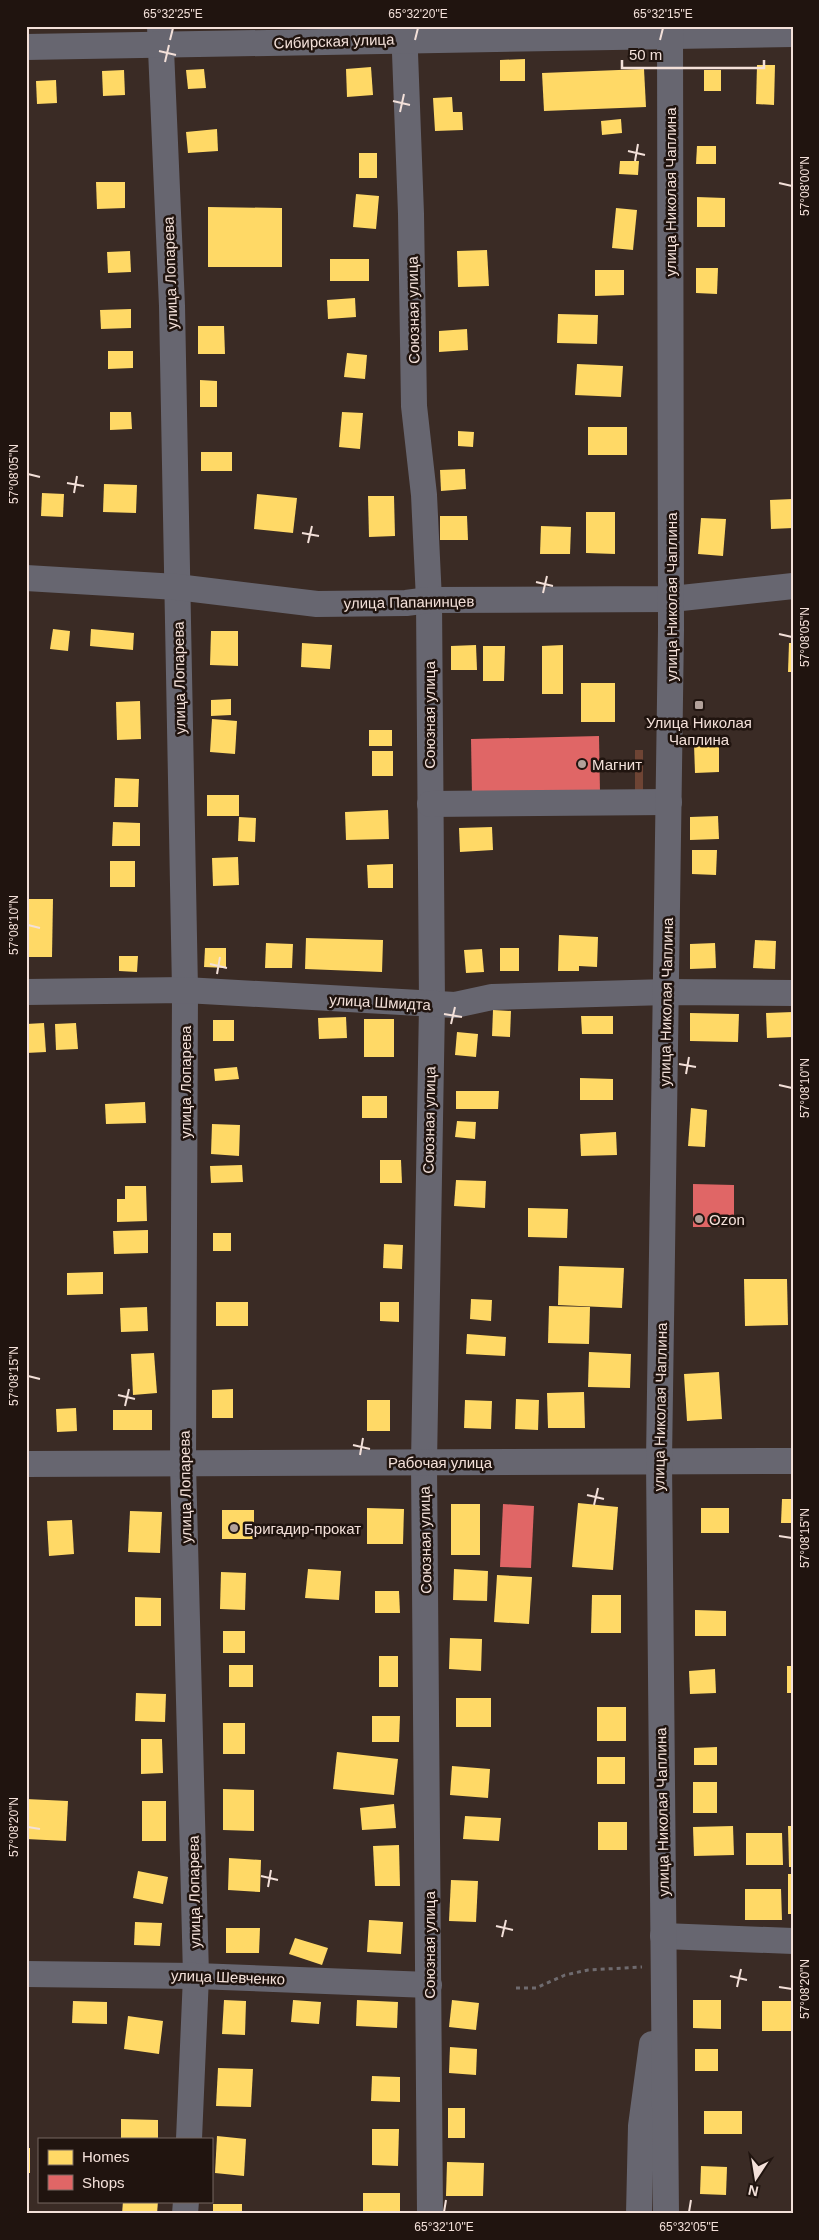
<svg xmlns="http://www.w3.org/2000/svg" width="819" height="2240" font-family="Helvetica,sans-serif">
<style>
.green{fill:#6e4434}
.homes{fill:#ffd966}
.shops{fill:#e06666}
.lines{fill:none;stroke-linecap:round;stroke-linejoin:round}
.path{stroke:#6f6b6f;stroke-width:3;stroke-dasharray:4 4;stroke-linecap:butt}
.minor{stroke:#676670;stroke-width:26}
.ticks{fill:none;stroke:#f3e0d9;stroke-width:2}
.poi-dot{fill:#b2a19a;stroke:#20140f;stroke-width:2}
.labels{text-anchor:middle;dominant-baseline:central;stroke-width:5;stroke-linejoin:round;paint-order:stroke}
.street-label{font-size:15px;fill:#f3e0d9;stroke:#20140f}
.poi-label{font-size:15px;fill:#f3e0d9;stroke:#20140f;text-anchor:start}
.neatline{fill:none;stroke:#f3e0d9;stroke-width:2}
.ticks-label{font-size:12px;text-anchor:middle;fill:#f3e0d9}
</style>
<rect width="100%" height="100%" fill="#3a2b25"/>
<rect class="green" x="635" y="750" width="8" height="41"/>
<g class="homes">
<path d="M525 59V81H500V60Z"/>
<path d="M757 65H775L774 105 756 104Z"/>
<path d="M371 67 373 95 347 97 346 69Z"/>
<path d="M204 69 206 88 188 89 186 70Z"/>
<path d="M644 69 646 107 544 111 542 73Z"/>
<path d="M124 70 125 95 103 96 102 71Z"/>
<rect x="704" y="70" width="17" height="21"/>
<path d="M56 80 57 103 37 104 36 81Z"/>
<path d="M452 97 453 112H462L463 130 435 131 433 98Z"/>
<path d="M621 119 622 133 602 135 601 121Z"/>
<path d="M217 129 218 151 188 153 186 132Z"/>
<path d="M697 146H716V164H696Z"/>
<rect x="359" y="153" width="18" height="25"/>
<path d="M620 161H639L638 175 619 174Z"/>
<path d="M96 182H125V208L97 209Z"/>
<path d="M356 194 379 196 376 229 353 227Z"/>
<path d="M697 197 725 198V227H697Z"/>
<path d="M208 207 282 208V267H208Z"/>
<path d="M616 208 637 210 633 250 612 248Z"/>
<path d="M487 250 489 286 458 287 457 251Z"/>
<path d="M130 251 131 272 108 273 107 252Z"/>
<rect x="330" y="259" width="39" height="22"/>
<path d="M696 268H718L717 294 696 293Z"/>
<path d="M595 270H624V295L595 296Z"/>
<path d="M355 298 356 317 328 319 327 300Z"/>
<path d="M131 309V328L101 329 100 310Z"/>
<path d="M558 314 598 315 597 344 557 343Z"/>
<path d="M198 326H224L225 354H198Z"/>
<path d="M467 329 468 350 439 352V331Z"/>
<path d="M108 351H133V368L108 369Z"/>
<path d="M347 353 367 355 365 379 344 377Z"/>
<path d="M577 364 623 366 621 397 575 395Z"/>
<path d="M200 380 217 381V407H200Z"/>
<path d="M110 412H131L132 429 110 430Z"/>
<path d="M342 412 363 413 360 449 339 447Z"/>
<rect x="588" y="427" width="39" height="28"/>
<path d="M458 431 474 432 473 447 458 446Z"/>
<rect x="201" y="452" width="31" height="19"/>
<path d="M465 469 466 489 441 491 440 470Z"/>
<path d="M104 484 137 485 136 513 103 512Z"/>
<path d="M42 493 64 494 63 517 41 516Z"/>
<path d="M257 494 297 498 293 533 254 529Z"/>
<path d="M368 496H394L395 536 369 537Z"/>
<path d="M793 499V528L771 529 770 500Z"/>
<path d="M586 512H615V554L586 553Z"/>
<path d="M440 516H467L468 540H440Z"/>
<path d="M701 518 726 519 723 556 698 554Z"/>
<path d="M541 526 571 527 570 554H540Z"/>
<path d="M53 629 70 631 68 651 50 649Z"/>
<path d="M91 629 134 633 133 650 90 646Z"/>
<path d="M211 631H238V666L210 665Z"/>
<path d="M302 643 332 645 330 669 301 667Z"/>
<path d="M789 643H793V672H788Z"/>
<path d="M476 645 477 670H451V646Z"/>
<path d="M563 645V694H542V646Z"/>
<path d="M483 646H505L504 681H483Z"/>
<rect x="581" y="683" width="34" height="39"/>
<path d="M231 699V715L211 716V700Z"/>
<path d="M140 701 141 739 117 740 116 702Z"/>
<path d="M212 719 237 721 235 754 210 752Z"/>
<rect x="369" y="730" width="23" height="16"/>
<path d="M719 743V772L695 773 694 744Z"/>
<rect x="372" y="751" width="21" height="25"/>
<path d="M115 778 139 779 138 807H114Z"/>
<rect x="207" y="795" width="32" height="21"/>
<path d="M388 810 389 839 346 840 345 812Z"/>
<path d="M718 816 719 839 690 840V817Z"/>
<path d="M239 817 256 818 255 842 238 841Z"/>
<path d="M113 822 140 823V846H112Z"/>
<path d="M492 827 493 850 460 852 459 828Z"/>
<path d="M692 850H717L716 875 692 874Z"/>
<path d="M238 857 239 885 213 886 212 858Z"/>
<rect x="110" y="861" width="25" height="26"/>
<path d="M393 864V888H368L367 865Z"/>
<path d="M26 899H53L52 957H26Z"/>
<path d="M559 935 598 937 597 967 579 966V971H558Z"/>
<path d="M306 938 383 940 382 972 305 969Z"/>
<path d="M755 940 776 941 775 969 753 968Z"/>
<path d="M266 943 293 944 292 968H265Z"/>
<path d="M715 943 716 968 690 969V944Z"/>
<path d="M205 948H226V968L204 967Z"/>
<rect x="500" y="948" width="19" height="23"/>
<path d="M482 949 484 972 466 973 464 950Z"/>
<path d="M119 956H138L137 972 119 971Z"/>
<path d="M493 1010 511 1011 510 1037 492 1036Z"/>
<path d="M793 1012V1037L767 1038 766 1013Z"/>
<path d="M690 1013 739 1014 738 1042 690 1041Z"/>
<path d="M581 1016H613V1034H582Z"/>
<path d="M346 1017 347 1038 319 1039 318 1018Z"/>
<rect x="364" y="1019" width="30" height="38"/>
<rect x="213" y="1020" width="21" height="21"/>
<path d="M44 1023 46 1052 26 1053V1024Z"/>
<path d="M76 1023 78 1049 56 1050 55 1024Z"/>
<path d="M457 1032 478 1034 476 1057 455 1055Z"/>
<path d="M237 1067 239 1079 215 1081 214 1069Z"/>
<path d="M580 1078 613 1079V1100H580Z"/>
<path d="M456 1091H499L498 1109H456Z"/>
<rect x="362" y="1096" width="25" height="22"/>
<path d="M145 1102 146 1123 106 1124 105 1104Z"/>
<path d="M691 1108 707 1110 705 1147 688 1146Z"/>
<path d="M457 1121 476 1122 475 1139 455 1137Z"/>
<path d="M212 1124 240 1125 239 1156 211 1154Z"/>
<path d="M616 1132 617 1155 581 1156 580 1134Z"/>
<path d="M380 1160H401L402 1183H380Z"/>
<path d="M242 1165 243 1182 211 1183 210 1166Z"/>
<path d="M456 1180 486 1181 485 1208 454 1206Z"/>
<path d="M125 1186H146L147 1221 117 1222V1199H125Z"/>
<path d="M528 1208 568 1209 567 1238 528 1237Z"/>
<path d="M148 1230V1253L114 1254 113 1231Z"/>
<rect x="213" y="1233" width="18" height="18"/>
<path d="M384 1244 403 1245 402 1269 383 1268Z"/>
<path d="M559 1266 624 1268 622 1308 558 1305Z"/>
<path d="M103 1272V1294L67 1295V1273Z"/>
<path d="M744 1279H787L788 1325 745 1326Z"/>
<path d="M471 1299 492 1300 491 1321 470 1319Z"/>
<rect x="216" y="1302" width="32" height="24"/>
<path d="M380 1302H399V1322L380 1321Z"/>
<path d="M549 1306 590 1307 589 1344 548 1343Z"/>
<path d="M147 1307 148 1331 121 1332 120 1308Z"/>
<path d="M467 1334 506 1337 505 1356 466 1354Z"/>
<path d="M589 1352 631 1354 630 1388 588 1387Z"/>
<path d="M154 1353 157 1393 133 1395 131 1354Z"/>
<path d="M719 1372 722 1419 687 1421 684 1374Z"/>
<path d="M233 1389V1418H212V1390Z"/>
<path d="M584 1392 585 1428H548L547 1393Z"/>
<path d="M516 1399 539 1400 538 1430 515 1429Z"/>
<rect x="367" y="1400" width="23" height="31"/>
<path d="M465 1400 492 1401 491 1429 464 1428Z"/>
<path d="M76 1408 77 1431 57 1432 56 1409Z"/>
<rect x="113" y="1410" width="39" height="20"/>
<path d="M782 1499H793V1523H781Z"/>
<path d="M578 1503 618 1507 613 1570 572 1567Z"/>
<rect x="451" y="1504" width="29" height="51"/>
<path d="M367 1508 404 1509 403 1544H367Z"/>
<rect x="701" y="1508" width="28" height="25"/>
<rect x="222" y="1510" width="32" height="29"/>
<path d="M130 1511 162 1512 160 1553 128 1552Z"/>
<path d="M72 1520 74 1554 49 1556 47 1521Z"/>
<path d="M308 1569 341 1571 339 1600 305 1598Z"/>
<path d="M454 1569 488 1571 487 1601 453 1600Z"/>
<path d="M221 1572 246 1573 245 1610 220 1609Z"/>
<path d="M497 1575 532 1577 529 1624 494 1622Z"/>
<path d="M375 1591H399L400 1613H375Z"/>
<path d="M592 1595H621V1633H591Z"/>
<path d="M135 1597 161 1598V1626H135Z"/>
<path d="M695 1610 726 1611V1636H695Z"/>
<rect x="223" y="1631" width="22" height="22"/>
<path d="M450 1638 482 1639 481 1671 449 1669Z"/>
<rect x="379" y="1656" width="19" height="31"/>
<rect x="229" y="1665" width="24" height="22"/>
<rect x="787" y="1666" width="6" height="27"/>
<path d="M715 1669 716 1693 690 1694 689 1671Z"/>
<path d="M136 1693 166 1694 165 1722 135 1721Z"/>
<rect x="456" y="1698" width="35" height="29"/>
<rect x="597" y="1707" width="29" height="34"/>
<path d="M372 1716H400L399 1742H372Z"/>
<rect x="223" y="1723" width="22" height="31"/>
<path d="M141 1739H162L163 1773 141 1774Z"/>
<path d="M717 1747V1765H694V1748Z"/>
<path d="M337 1752 398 1759 394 1795 333 1789Z"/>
<rect x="597" y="1757" width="28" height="27"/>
<path d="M452 1766 490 1769 488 1798 450 1795Z"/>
<rect x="693" y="1782" width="24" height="31"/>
<path d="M223 1789 254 1790V1831L223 1830Z"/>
<path d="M26 1799 68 1801 66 1841 26 1839Z"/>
<rect x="142" y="1801" width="24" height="40"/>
<path d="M394 1804 396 1828 362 1830 360 1808Z"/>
<path d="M465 1816 501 1818 499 1841 463 1839Z"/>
<rect x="598" y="1822" width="29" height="28"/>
<path d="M733 1826 734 1855 694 1856 693 1827Z"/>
<path d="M788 1826H793V1867H789Z"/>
<path d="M746 1833H782L783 1865H746Z"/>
<path d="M399 1845 400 1886H375L373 1846Z"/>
<path d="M229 1858 261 1860 260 1892 228 1890Z"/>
<path d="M138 1871 168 1877 163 1904 133 1898Z"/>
<rect x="788" y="1874" width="5" height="40"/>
<path d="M451 1880 478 1881 476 1922 449 1921Z"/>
<path d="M745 1889H781L782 1920H745Z"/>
<path d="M369 1920 403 1922 401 1954 367 1952Z"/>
<path d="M135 1922 162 1923 160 1946 134 1945Z"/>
<path d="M226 1928H260L259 1953H226Z"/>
<path d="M295 1938 328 1948 322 1965 289 1954Z"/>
<path d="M224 2000 246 2001 245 2035 222 2034Z"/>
<path d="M293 2000 321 2002 319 2024 291 2022Z"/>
<path d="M357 2000 398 2002 397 2028 356 2026Z"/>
<path d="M452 2000 479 2003 476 2030 449 2027Z"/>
<path d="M693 2000H721V2029L693 2028Z"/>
<path d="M73 2001 107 2002V2024L72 2023Z"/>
<rect x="762" y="2001" width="31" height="30"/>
<path d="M128 2016 163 2021 159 2054 124 2049Z"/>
<path d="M450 2047 477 2049 476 2075 449 2073Z"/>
<rect x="695" y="2049" width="23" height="22"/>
<path d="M218 2068 253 2069 251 2107 216 2106Z"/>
<path d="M372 2076 400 2077V2102L371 2101Z"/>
<rect x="448" y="2108" width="17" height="30"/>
<rect x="704" y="2111" width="38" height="23"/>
<path d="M121 2119 158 2120V2139H121Z"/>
<path d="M372 2129H399L398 2166 372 2165Z"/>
<path d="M217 2136 246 2139 244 2176 215 2173Z"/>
<rect x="26" y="2148" width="4" height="25"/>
<path d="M447 2162 484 2163 483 2196H446Z"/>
<path d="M701 2166 727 2167 726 2195 700 2194Z"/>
<rect x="363" y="2193" width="37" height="21"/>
<path d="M123 2201H158L157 2214H122Z"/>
<rect x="213" y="2204" width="29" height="10"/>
</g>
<g class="shops">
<path d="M599 736 600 792 472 795 471 739Z"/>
<path d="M693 1184 734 1185V1227H693Z"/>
<path d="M503 1504 534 1506 531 1568 500 1567Z"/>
</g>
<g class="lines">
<path class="path" d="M516 1988H536L565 1975 588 1970 642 1967"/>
<g class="minor">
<path d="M160 26 172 306 185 990 183 1464 196 1976 189 2139"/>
<path d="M404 26 411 214 414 406 424 495 429 600 432 1005 424 1463 430 2214"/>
<path d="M26 47 793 34"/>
<path d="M26 578 177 587 317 604 406 603 429 600 672 599 793 586"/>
<path d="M430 804 669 802"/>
<path d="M26 992 185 990 455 1005 492 997 667 992 793 993"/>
<path d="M26 1464 793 1461"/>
<path d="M663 1936 793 1941"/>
<path d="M26 1974 196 1976 429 1985"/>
<path d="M185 2214 186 2201"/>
<path d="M639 2214 641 2126 652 2044"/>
<path d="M666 2214 659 1461 671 630 670 26"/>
</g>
</g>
<path class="ticks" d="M170 40 173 28M415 40 418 28M660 40 663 28M159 51 176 55M165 62 169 45M393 101 410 105M400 112 404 94M628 151 645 155M635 161 638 144M779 183 792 186M28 474 40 477M67 483 84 486M74 493 77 476M302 533 319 536M308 543 312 526M536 582 553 586M543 593 547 576M779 634 792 637M28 925 40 928M210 964 227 968M217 974 220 957M444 1014 462 1017M451 1024 455 1007M679 1064 696 1067M686 1074 689 1057M779 1085 792 1088M28 1376 40 1379M118 1395 135 1399M125 1406 129 1389M353 1445 370 1449M360 1455 363 1438M587 1495 604 1499M594 1505 598 1488M779 1536 792 1538M28 1827 40 1829M261 1876 278 1880M268 1887 271 1870M496 1926 513 1930M502 1937 506 1920M730 1976 747 1980M737 1987 741 1969M779 1987 792 1989M444 2212 446 2200M689 2212 691 2200"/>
<g class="poi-dot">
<rect x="694" y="700" width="10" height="10" rx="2.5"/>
<circle cx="582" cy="764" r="5"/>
<circle cx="699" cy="1219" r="5"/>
<circle cx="234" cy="1528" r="5"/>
</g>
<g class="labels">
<g class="street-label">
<text transform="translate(334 41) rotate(-2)">Сибирская улица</text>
<text transform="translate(670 192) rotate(-90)">улица Николая Чаплина</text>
<text transform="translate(170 273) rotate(-92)">улица Лопарева</text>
<text transform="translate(413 310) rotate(-91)">Союзная улица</text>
<text transform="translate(671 597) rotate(-90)">улица Николая Чаплина</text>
<text transform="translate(409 602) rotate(-1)">улица Папанинцев</text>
<text transform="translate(179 678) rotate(-91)">улица Лопарева</text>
<text transform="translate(429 715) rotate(-90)">Союзная улица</text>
<text transform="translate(380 1002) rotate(3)">улица Шмидта</text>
<text transform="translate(666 1002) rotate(-89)">улица Николая Чаплина</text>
<text transform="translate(185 1082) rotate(-90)">улица Лопарева</text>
<text transform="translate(429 1120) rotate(-89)">Союзная улица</text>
<text transform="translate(660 1407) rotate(-89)">улица Николая Чаплина</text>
<text x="440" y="1462">Рабочая улица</text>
<text transform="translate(185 1487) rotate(-91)">улица Лопарева</text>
<text transform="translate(425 1540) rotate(-91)">Союзная улица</text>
<text transform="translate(662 1812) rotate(-91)">улица Николая Чаплина</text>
<text transform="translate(194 1892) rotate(-91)">улица Лопарева</text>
<text transform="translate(429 1945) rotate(-90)">Союзная улица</text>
<text transform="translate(228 1977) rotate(2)">улица Шевченко</text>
</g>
<g class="poi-label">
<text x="699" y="722" text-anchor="middle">Улица Николая<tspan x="699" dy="17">Чаплина</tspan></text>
<text x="592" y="764">Магнит</text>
<text x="709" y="1219">Ozon</text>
<text x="244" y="1528">Бригадир-прокат</text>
</g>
</g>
<rect width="819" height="2240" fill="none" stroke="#20140f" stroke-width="55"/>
<rect x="38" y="2138" width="175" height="65" fill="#20140f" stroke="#746660"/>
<rect x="48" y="2150" width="25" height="15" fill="#ffd966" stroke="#746660"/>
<text x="82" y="2162" font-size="15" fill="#f3e0d9">Homes</text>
<rect x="48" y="2175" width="25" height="15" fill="#e06666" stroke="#746660"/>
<text x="82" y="2188" font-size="15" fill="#f3e0d9">Shops</text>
<g transform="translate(756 2178) rotate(192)" stroke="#20140f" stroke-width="4" paint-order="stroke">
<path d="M0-4L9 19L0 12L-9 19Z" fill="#f3e0d9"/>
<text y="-8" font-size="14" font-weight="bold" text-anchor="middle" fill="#f3e0d9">N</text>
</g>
<path d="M622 60v8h142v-8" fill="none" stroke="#f3e0d9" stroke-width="2.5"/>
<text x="629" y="60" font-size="15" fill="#f3e0d9" stroke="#20140f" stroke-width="4" paint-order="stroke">50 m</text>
<rect x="28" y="28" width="764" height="2184" class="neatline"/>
<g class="ticks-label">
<text x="173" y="18">65°32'25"E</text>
<text x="418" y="18">65°32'20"E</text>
<text x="663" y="18">65°32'15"E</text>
<text transform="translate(805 186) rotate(-90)" y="4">57°08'00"N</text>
<text transform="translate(14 474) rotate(-90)" y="4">57°08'05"N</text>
<text transform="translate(805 637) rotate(-90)" y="4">57°08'05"N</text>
<text transform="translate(14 925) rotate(-90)" y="4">57°08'10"N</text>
<text transform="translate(805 1088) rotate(-90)" y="4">57°08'10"N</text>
<text transform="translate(14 1376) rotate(-90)" y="4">57°08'15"N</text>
<text transform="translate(805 1538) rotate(-90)" y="4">57°08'15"N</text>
<text transform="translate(14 1827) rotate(-90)" y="4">57°08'20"N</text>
<text transform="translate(805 1989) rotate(-90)" y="4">57°08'20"N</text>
<text x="444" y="2231">65°32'10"E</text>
<text x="689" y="2231">65°32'05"E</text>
</g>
</svg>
